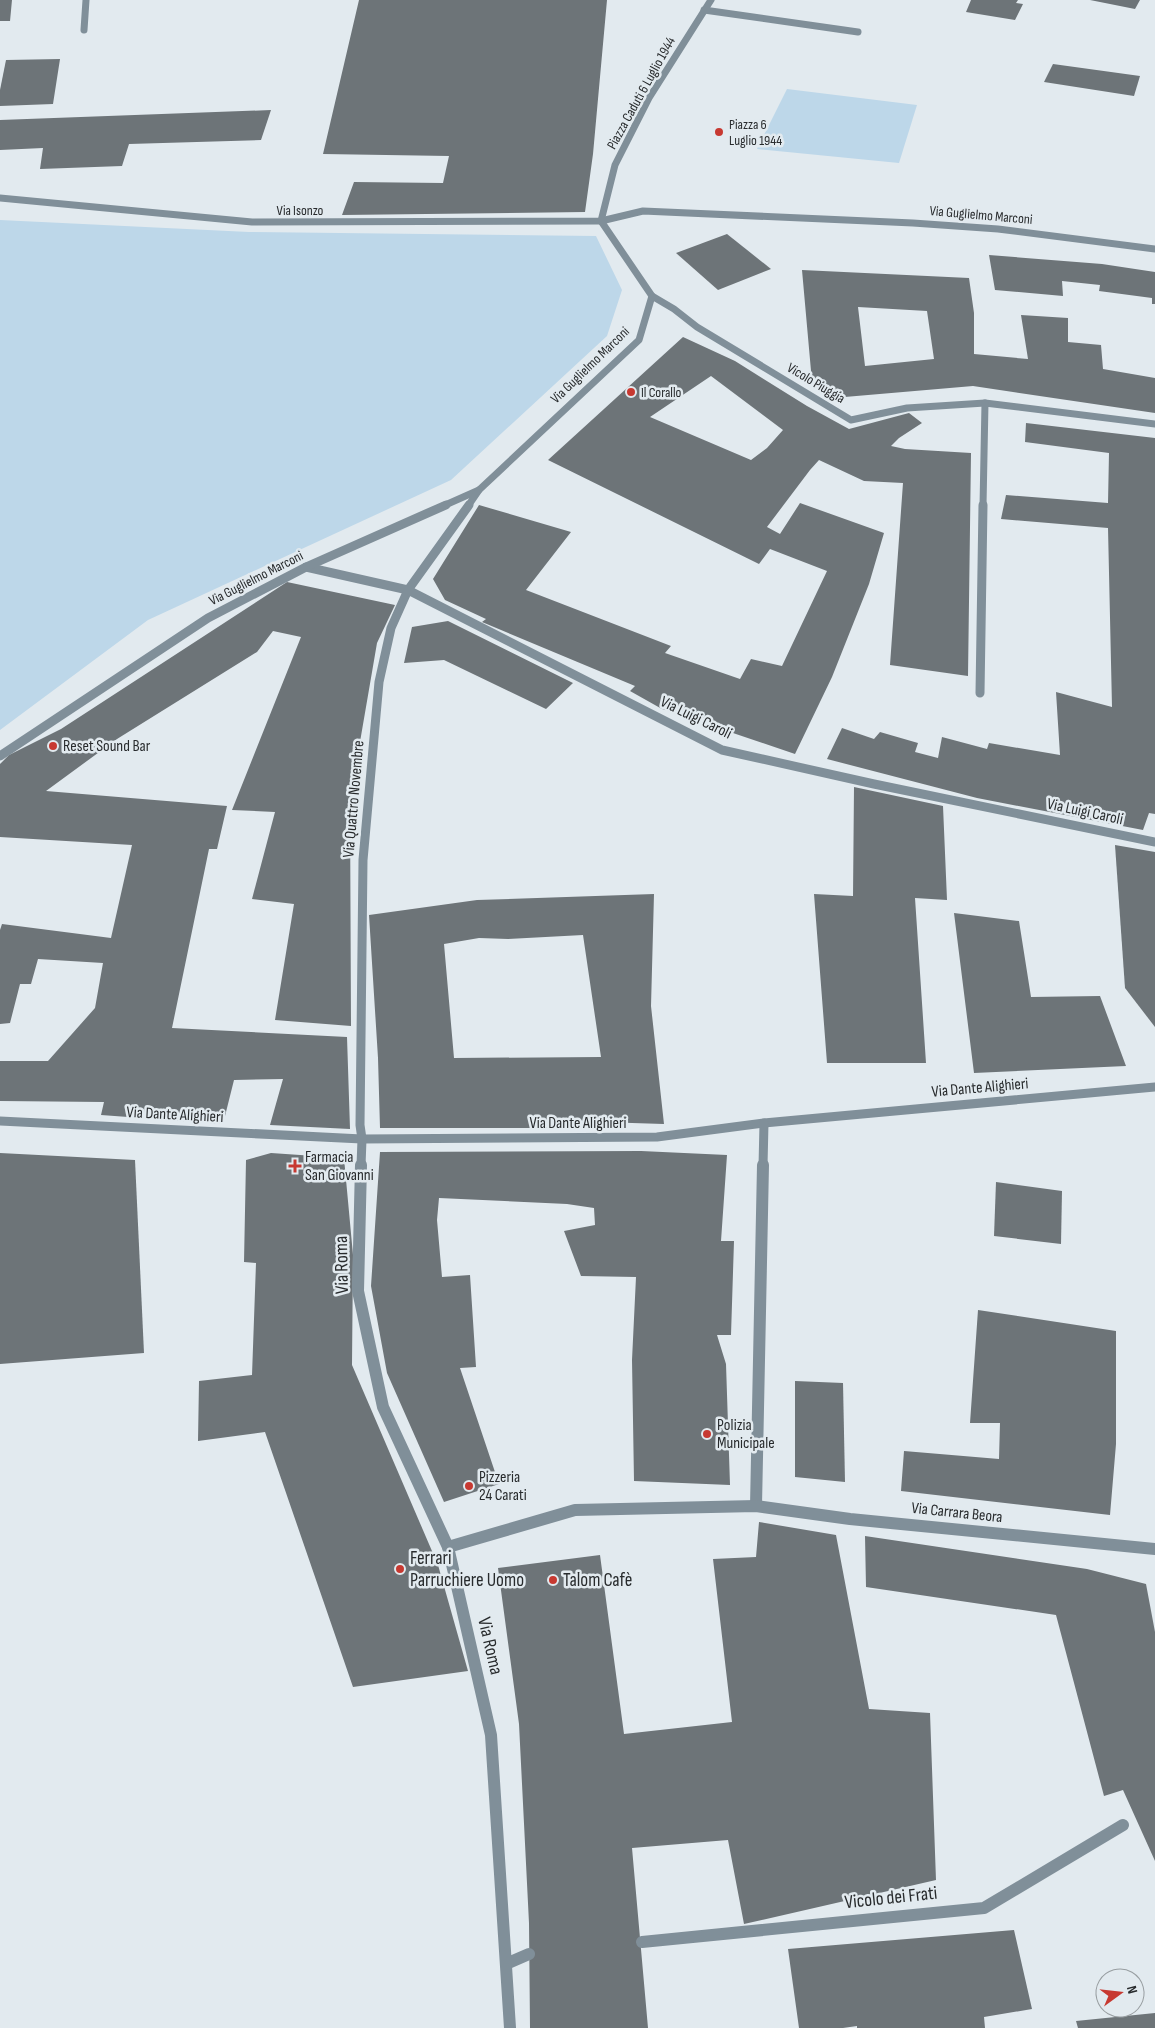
<svg xmlns="http://www.w3.org/2000/svg" width="1155" height="2028" font-family="'Sofia Sans Condensed',sans-serif">
<style>
.green{fill:#bdd7e9}
.building{fill:#6d7478;fill-rule:evenodd}
.lines{fill:none;stroke-linecap:round;stroke-linejoin:round}
.lane{stroke:#808f99;stroke-width:12}
.street-far2{stroke:#808f99;stroke-width:7}
.street-far1{stroke:#808f99;stroke-width:9}
.street{stroke:#808f99;stroke-width:12}
.poi-dot{fill:#c73931;stroke:#e2eaef;stroke-width:2}
.labels{text-anchor:middle;dominant-baseline:central;stroke-width:5;stroke-linejoin:round;paint-order:stroke}
.far-street-label{font-size:14px;fill:#282b2d;stroke:#e2eaef}
.far-poi-label{font-size:14px;fill:#282b2d;stroke:#e2eaef;text-anchor:start}
.street-label{font-size:16px;fill:#282b2d;stroke:#e2eaef}
.poi-label{font-size:16px;fill:#282b2d;stroke:#e2eaef;text-anchor:start}
.near-street-label{font-size:19px;fill:#282b2d;stroke:#e2eaef}
.near-poi-label{font-size:19px;fill:#282b2d;stroke:#e2eaef;text-anchor:start}
</style>
<rect width="100%" height="100%" fill="#e2eaef"/>
<g class="green">
<path d="M787 89 917 105 899 163 757 149Z"/>
<path d="M0 220 249 232 596 236 622 290 607 336 451 480 148 620 0 730Z"/>
</g>
<g class="building">
<path d="M0 0H12L10 21H0Z"/>
<path d="M359 0H607L593 154 585 212 342 215 354 182 443 183 449 156 323 154Z"/>
<path d="M971 0H1018L1016 3 1023 4 1015 20 966 12Z"/>
<path d="M1090 0H1140L1135 9Z"/>
<path d="M60 59 53 104 0 106V90L6 60Z"/>
<path d="M1053 64 1140 76 1134 96 1044 82Z"/>
<path d="M271 110 261 140 129 144 122 166 40 169 43 148 0 150V120Z"/>
<path d="M727 234 771 269 718 290 676 253Z"/>
<path d="M989 255 1102 264 1155 272V304H1152V298L1099 291 1100 285 1062 281 1063 296 995 290Z"/>
<path d="M802 270 969 278 974 313V354L1028 359 1021 315 1068 318V342L1101 345 1103 369 1155 378V413L973 386 833 398 812 382ZM858 307 927 311 934 359 865 366Z"/>
<path d="M683 337 735 361 807 406 849 429 909 413 922 423 899 438 891 446 905 449 971 453 968 676 890 665 903 483 864 481 819 460 810 470 767 527 780 534 800 503 884 533 869 584 832 677 795 754 662 709 630 691 635 686 482 622 486 619 445 600 433 579 479 505 571 532 526 590 671 646 665 653 740 679 751 659 782 666 827 571 770 549 759 564 548 460ZM711 376 783 430 767 448 751 460 650 417Z"/>
<path d="M1026 423 1155 438V814L1149 813 1143 830 977 798 827 759 842 728 874 739 880 732 918 743 915 752 938 758 942 737 987 749 989 743 1060 755 1056 692 1112 707 1108 528 1001 519 1006 495 1108 503 1109 453 1025 442Z"/>
<path d="M287 582 395 605 377 643 350 800 351 1026 275 1020 294 904 252 899 275 812 232 810 301 637 273 631 257 652 117 739 46 791 227 806 217 849H209L172 1028 347 1037 350 1129 270 1125 283 1079 234 1080 223 1124 101 1115 104 1102 0 1101V1061H48L95 1008 103 963 38 959 31 984H20L10 1023 0 1024V930L2 924 111 938 132 845 0 837V764L9 755 61 729Z"/>
<path d="M448 621 573 683 546 709 444 660 404 663 412 627Z"/>
<path d="M854 787 943 806 947 900 915 898 926 1063H827L814 894 853 896Z"/>
<path d="M1115 845 1155 852V1027L1125 988Z"/>
<path d="M654 894 651 1006 664 1124 568 1121 562 1128H380L378 1058 369 915 477 900ZM583 935 601 1057 454 1058 444 944 479 938 508 939Z"/>
<path d="M954 913 1019 921 1031 997 1100 996 1126 1066 974 1073Z"/>
<path d="M641 1151 727 1155 721 1241H734L731 1335H717L726 1364 730 1485 634 1481 632 1360 636 1277 581 1276 564 1231 595 1225 594 1208 567 1204 439 1198 437 1220 442 1277 470 1275 476 1367 460 1368 499 1484 444 1502 387 1373 371 1286 380 1152Z"/>
<path d="M0 1153 135 1160 144 1353 0 1364Z"/>
<path d="M271 1153 344 1158 353 1255 352 1365 438 1565 468 1671 353 1687 265 1432 198 1441 199 1381 252 1375 256 1263 244 1262 246 1160Z"/>
<path d="M996 1182 1062 1191 1061 1244 994 1236Z"/>
<path d="M978 1310 1116 1331V1444L1110 1515 901 1491 904 1451 999 1459 1000 1423H970Z"/>
<path d="M795 1381 843 1383 845 1482 795 1477Z"/>
<path d="M759 1522 836 1535 869 1709 930 1713 936 1880 744 1924 728 1840 632 1848 648 2028H530L529 1923 519 1724 498 1568 600 1555 624 1734 732 1722 713 1559 756 1557Z"/>
<path d="M865 1536 1087 1569 1146 1584 1155 1632V1861L1123 1790 1104 1796 1056 1615 866 1587Z"/>
<path d="M1014 1930 1032 2009 984 2017 985 2028H857V2026L843 2028H799L788 1949Z"/>
<path d="M1155 2013V2028H1078L1076 2021Z"/>
</g>
<g class="lines">
<g class="lane">
<path d="M642 1942 984 1908 1123 1825"/>
<path d="M506 1964 529 1954"/>
</g>
<g class="street-far2">
<path d="M704 10 858 32"/>
<path d="M84 30 86 0"/>
<path d="M0 198 252 222 601 221 643 211 913 223 998 229 1155 249"/>
<path d="M601 221 615 165 649 98 711 0"/>
<path d="M652 296 674 309 697 327 851 420 907 408 985 403 1155 424"/>
<path d="M443 506 479 490 639 340 652 296 601 221"/>
<path d="M468 506 479 490"/>
<path d="M983 506 985 403"/>
</g>
<g class="street-far1">
<path d="M306 567 408 590 722 750 874 784 1155 842"/>
<path d="M980 693 983 505"/>
<path d="M0 756 208 618 306 567 446 505"/>
<path d="M0 1121 362 1139 657 1137 764 1123 1155 1087"/>
<path d="M361 1166 362 1139 360 1125 363 860 379 682 391 628 408 590 469 505"/>
<path d="M763 1166 764 1123"/>
</g>
<g class="street">
<path d="M361 1165 358 1291 383 1407 448 1547 491 1735 510 2028"/>
<path d="M756 1506 763 1165"/>
<path d="M448 1547 575 1510 756 1506 850 1519 1155 1549"/>
</g>
</g>
<g class="poi-dot">
<circle cx="719" cy="132" r="5"/>
<circle cx="631" cy="392" r="5"/>
<circle cx="53" cy="746" r="5"/>
<path d="M292.5 1158.5h5v5h5v5h-5v5h-5v-5h-5v-5h5z"/>
<circle cx="707" cy="1434" r="5"/>
<circle cx="469" cy="1486" r="5"/>
<circle cx="400" cy="1569" r="5"/>
<circle cx="553" cy="1580" r="5"/>
</g>
<g class="labels">
<g class="far-street-label">
<text transform="translate(641 93) rotate(-61)">Piazza Caduti 6 Luglio 1944</text>
<text x="300" y="210">Via Isonzo</text>
<text transform="translate(981 215) rotate(5)">Via Guglielmo Marconi</text>
<text transform="translate(590 365) rotate(-44)">Via Guglielmo Marconi</text>
<text transform="translate(816 383) rotate(31)">Vicolo Piuggia</text>
<text transform="translate(256 578) rotate(-27)">Via Guglielmo Marconi</text>
</g>
<g class="far-poi-label">
<text x="729" y="124">Piazza 6<tspan x="729" dy="16">Luglio 1944</tspan></text>
<text x="641" y="392">Il Corallo</text>
</g>
<g class="street-label">
<text transform="translate(696 718) rotate(26)">Via Luigi Caroli</text>
<text transform="translate(354 799) rotate(-85)">Via Quattro Novembre</text>
<text transform="translate(1085 812) rotate(12)">Via Luigi Caroli</text>
<text transform="translate(980 1088) rotate(-5)">Via Dante Alighieri</text>
<text transform="translate(175 1115) rotate(3)">Via Dante Alighieri</text>
<text x="578" y="1123">Via Dante Alighieri</text>
<text transform="translate(957 1513) rotate(6)">Via Carrara Beora</text>
</g>
<g class="poi-label">
<text x="63" y="746">Reset Sound Bar</text>
<text x="305" y="1157">Farmacia<tspan x="305" dy="18">San Giovanni</tspan></text>
<text x="717" y="1425">Polizia<tspan x="717" dy="18">Municipale</tspan></text>
<text x="479" y="1477">Pizzeria<tspan x="479" dy="18">24 Carati</tspan></text>
</g>
<g class="near-street-label">
<text transform="translate(342 1265) rotate(-91)">Via Roma</text>
<text transform="translate(490 1646) rotate(77)">Via Roma</text>
<text transform="translate(891 1898) rotate(-6)">Vicolo dei Frati</text>
</g>
<g class="near-poi-label">
<text x="410" y="1558">Ferrari<tspan x="410" dy="22">Parruchiere Uomo</tspan></text>
<text x="563" y="1580">Talom Cafè</text>
</g>
</g>
<g transform="translate(1120 1993) rotate(75)"><circle r="24" fill="#e2eaef" stroke="#989ea1"/>
<path d="M0-4L9 19L0 12L-9 19Z" fill="#c73931"/>
<text y="-8" font-size="14" font-weight="bold" text-anchor="middle" fill="#282b2d">N</text>
</g>
</svg>
